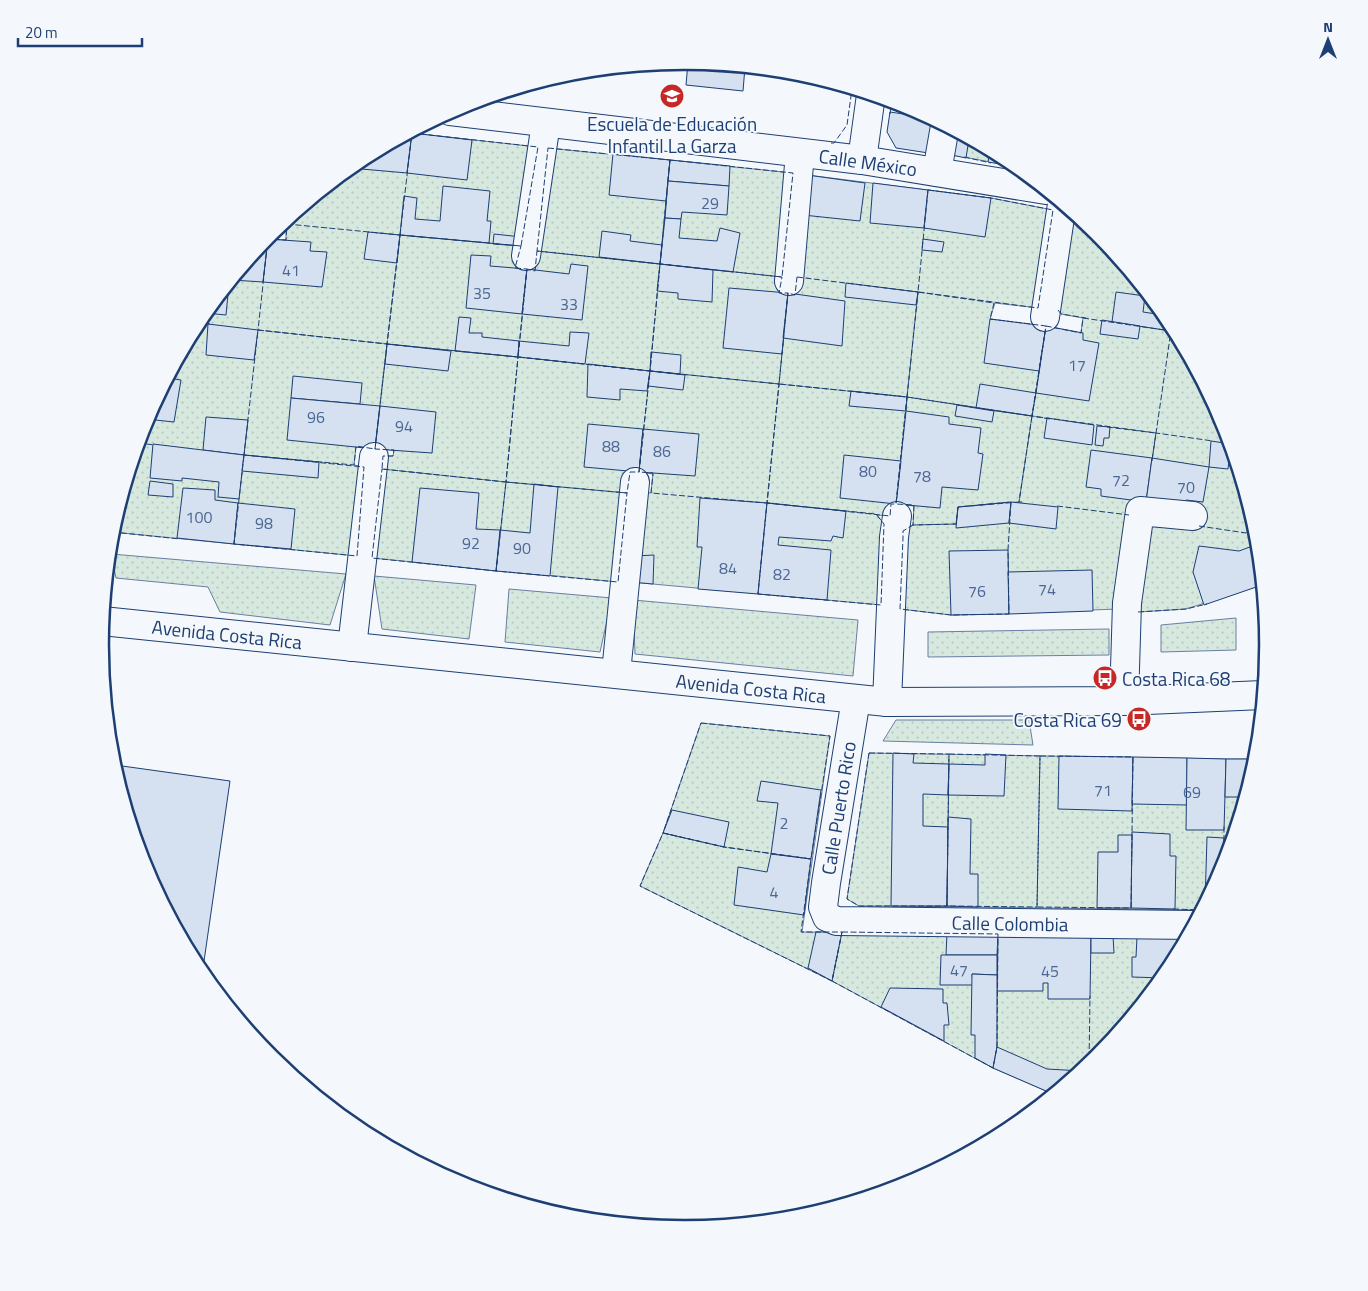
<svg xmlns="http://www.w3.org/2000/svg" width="1368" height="1291" font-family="'Titillium Web',sans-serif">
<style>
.garden{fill:url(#garden-dots);stroke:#687fa3}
.building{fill:#d5e0f0;stroke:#1d3f73}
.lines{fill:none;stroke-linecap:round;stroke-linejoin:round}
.minor-casing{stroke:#1d3f73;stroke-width:30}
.minor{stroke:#f4f7fb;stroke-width:28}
.fence{stroke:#1d3f73;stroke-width:1;stroke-dasharray:6 2.5;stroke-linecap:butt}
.labels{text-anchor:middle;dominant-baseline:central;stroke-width:4;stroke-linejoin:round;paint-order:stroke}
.number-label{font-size:16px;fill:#4b6792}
.poi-label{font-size:19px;fill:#1d3f73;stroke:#f4f7fb}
.street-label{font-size:19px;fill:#1d3f73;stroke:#f4f7fb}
.rim{fill:none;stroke:#1d3f73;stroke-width:2.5}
</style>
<defs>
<pattern id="garden-dots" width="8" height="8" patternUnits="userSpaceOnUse" patternTransform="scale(1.25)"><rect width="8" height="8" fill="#d7e8df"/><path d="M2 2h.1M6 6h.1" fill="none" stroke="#b8c8c3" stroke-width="1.8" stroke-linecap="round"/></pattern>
</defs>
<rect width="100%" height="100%" fill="#f4f7fb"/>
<g class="garden">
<path d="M952 129 1009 160 1018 167 947 154Z"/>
<path d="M410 133 538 147 516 268 535 271 548 148 793 173 780 293 795 294 807 175 991 198 1053 210 1038 308 995 303 990 319 1081 333 1083 318 1061 314 1053 304 1073 212 1097 233 1170 321 1224 422 1257 532 1262 585 1186 609 1138 612 1146 502 1119 609 951 615 900 609 907 528 913 525 914 506 896 504 890 516 877 515 884 524 881 605 631 582 641 492 651 493 653 474 639 472 618 582 372 558 383 456H393L394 450 356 447 354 465 364 467 357 556 112 532 144 422 198 321 266 239 286 240V220L360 160Z"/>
<path d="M111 554 346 574 330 625 220 612 208 587 116 578Z"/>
<path d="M374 576 476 585 469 639 382 629Z"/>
<path d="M509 589 612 598 600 652 505 642Z"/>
<path d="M633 600 858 620 853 676 635 654Z"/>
<path d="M1236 618V650L1161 652V625Z"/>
<path d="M1109 629V655L928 657V632Z"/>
<path d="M896 720H1029L1033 745 883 741Z"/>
<path d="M701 723 830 736 802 932 1187 937 1170 970 1097 1059 1053 1094 993 1068 832 981 640 886 663 833Z"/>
<path d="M869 753 1226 759H1257L1224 869 1202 910 891 906H859L847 899Z"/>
</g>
<g class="building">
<path d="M688 62 745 67 743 91 686 85Z"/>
<path d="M890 112 930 118 940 123 935 154 896 148 887 132Z"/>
<path d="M952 129 969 139 966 158 947 154Z"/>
<path d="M410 133H412L407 173 350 168 360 160Z"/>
<path d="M412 133 472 140 467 180 407 173Z"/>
<path d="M990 150 1009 160 1018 167 988 162Z"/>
<path d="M613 154 670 160 666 201 609 195Z"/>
<path d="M670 160 730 166 729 186 668 181Z"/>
<path d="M807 175 865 183 860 221 803 215Z"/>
<path d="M668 181 729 186 727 215 682 212 681 219 665 218Z"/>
<path d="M873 183 928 190 924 228 870 223Z"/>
<path d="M443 186 490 191 487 221H491L489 243 400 235 404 196 417 198 415 219 440 221Z"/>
<path d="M928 190 991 198 985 237 924 228Z"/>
<path d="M665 218 681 219 679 238 717 241 720 228 740 233 733 272 660 264Z"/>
<path d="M602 231 631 235 630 241 662 245 660 264 599 257Z"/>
<path d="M368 232 400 235 397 263 364 259Z"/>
<path d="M494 234 522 237 521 246 493 244Z"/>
<path d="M266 239H268L263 282 232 280Z"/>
<path d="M268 239 311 242 310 251 327 252 322 287 263 282Z"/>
<path d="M923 239 944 242 942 252 922 250Z"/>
<path d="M471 255 491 256 490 266 527 269 522 314 466 308Z"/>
<path d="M571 264 588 266 582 320 522 314 527 269 569 274Z"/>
<path d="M660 264 713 270 712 302 678 299V293L657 291Z"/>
<path d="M846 283 918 292 916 305 845 297Z"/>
<path d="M229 284 226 315 205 313Z"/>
<path d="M729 288 788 293 782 354 723 348Z"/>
<path d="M1116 292 1145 296 1143 312 1163 315V313L1172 326 1171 331 1112 322Z"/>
<path d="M788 293 845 301 842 346 783 338Z"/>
<path d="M459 317 471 318 469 333H482V337L519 341 518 357 455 351Z"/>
<path d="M990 319 1046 326 1039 371 984 363Z"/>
<path d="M1102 320 1140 326 1138 339 1100 334Z"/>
<path d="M208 324 258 330 254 360 206 355Z"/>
<path d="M1046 326 1083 333V340L1099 343 1089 401 1036 393Z"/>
<path d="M570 332 589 333 585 364 518 357 519 341 569 346Z"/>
<path d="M387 344 451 351 448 371 385 364Z"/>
<path d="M651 352 681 355 680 374 650 371Z"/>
<path d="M588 364 650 371 647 391 620 389V400L587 397Z"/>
<path d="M650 371 685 375 683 390 648 386Z"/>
<path d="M293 376 362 383 360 404 291 398Z"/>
<path d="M168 378 181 380 174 422 146 419Z"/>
<path d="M980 384 1036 393 1032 416 976 408Z"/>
<path d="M851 391 907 397 906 411 849 406Z"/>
<path d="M291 398 380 406 375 449 287 440Z"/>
<path d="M957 405 994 411 992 422 955 416Z"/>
<path d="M380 406 436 412 432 453 375 449Z"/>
<path d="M906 411 949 417V424L981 428 978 453 983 454 978 490 942 487 940 508 896 504Z"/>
<path d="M206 417 248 420 244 455 203 450Z"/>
<path d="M1047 418 1094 425 1092 445 1044 438Z"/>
<path d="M588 424 643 429 639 472 584 467Z"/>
<path d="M1097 426 1110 427 1109 438H1104L1103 446 1095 445Z"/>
<path d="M643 429 699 434 695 476 639 472Z"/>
<path d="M1211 441 1231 444 1228 469 1209 467Z"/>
<path d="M153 444 244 455 239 499 218 497 219 482 182 478V481L150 478Z"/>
<path d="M1091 450 1152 458 1146 502 1101 496V489L1086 487Z"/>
<path d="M244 455 319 462 318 478 242 471Z"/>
<path d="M844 455 901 461 896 504 840 498Z"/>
<path d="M1152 458 1209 467 1203 502 1186 500 1185 507 1146 502Z"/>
<path d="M150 481 173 484V497L148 495Z"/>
<path d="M534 484 558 487 550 576 496 571 500 530 530 533Z"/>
<path d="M183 488 215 490V500L238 503 234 544 177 538Z"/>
<path d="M420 488 479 493 476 529 500 530 496 571 412 562Z"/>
<path d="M700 498 767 503 758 594 698 589 702 547H697Z"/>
<path d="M1011 502 1009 523 956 528 958 507Z"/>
<path d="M1011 502 1058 507 1056 529 1009 523Z"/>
<path d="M238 503 295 509 291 549 234 544Z"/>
<path d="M767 503 846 511 843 538 833 536 831 541 779 537 778 545 831 550 827 600 758 594Z"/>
<path d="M1258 544 1262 585 1204 605 1193 572 1199 546 1239 551Z"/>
<path d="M1008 550 1009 614 951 615 949 551Z"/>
<path d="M654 555 653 584 631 582 634 556Z"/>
<path d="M1092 570 1093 611 1009 614 1008 572Z"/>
<path d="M893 753 914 754 913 763 949 764 948 795 923 794V826L948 827 947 906H891Z"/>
<path d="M985 754 1006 755 1004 796 948 795 949 764 985 765Z"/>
<path d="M1059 756 1133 757 1132 811 1058 809Z"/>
<path d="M1133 757 1187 758V805L1132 804Z"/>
<path d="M1187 758 1226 759 1224 830H1186Z"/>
<path d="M1226 759H1253V772L1246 797H1225Z"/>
<path d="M115 765 230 781 202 975 144 869 114 770Z"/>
<path d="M761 781 821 790 811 859 771 854 778 803 757 801Z"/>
<path d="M672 810 729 822 724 847 663 833Z"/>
<path d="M948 817 971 819 970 874H978V907L947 906Z"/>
<path d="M1132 832 1170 834V856H1176L1175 909 1131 908Z"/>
<path d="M1118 835H1132L1131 908H1097L1098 852H1118Z"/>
<path d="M1207 837 1224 838 1223 871 1205 903Z"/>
<path d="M771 854 811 859 804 915 734 905 738 867 767 872Z"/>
<path d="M816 932H842L832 981 808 968Z"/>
<path d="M947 933 998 934 997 955H946Z"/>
<path d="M998 934 1091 935 1090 999H1048V983H1043V991H997Z"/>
<path d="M1091 935 1113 936 1114 953H1091Z"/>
<path d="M1137 937H1187L1164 978 1132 977V957H1136Z"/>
<path d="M941 955H997V975L972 974 973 985H940Z"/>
<path d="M972 974 997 975V1047L993 1068 975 1058V1035H971Z"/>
<path d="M890 988 943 989V1003H947L949 1025H944V1041L881 1007Z"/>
<path d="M997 1047 1047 1069 1082 1071 1053 1094 993 1068Z"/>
</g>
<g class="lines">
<defs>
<g id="minor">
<path d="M450 111 862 160 1046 190"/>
<path d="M862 160 871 95"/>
<path d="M937 172 945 126"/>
<path d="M526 256 546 123"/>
<path d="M789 281 800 153"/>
<path d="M1045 317 1062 204"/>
<path d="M102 621 887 702 1124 701 1263 695"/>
<path d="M352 647 374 457"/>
<path d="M616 673 635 482"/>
<path d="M856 699 826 883 823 907 827 917 837 921 1194 925"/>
<path d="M1124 701 1127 603 1140 511 1193 516"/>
<path d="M887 702 894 537 897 516"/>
</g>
</defs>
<use href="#minor" class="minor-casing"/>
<use href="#minor" class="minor"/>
<g class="fence">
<path d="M890 114 892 101"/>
<path d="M412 133 538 147 521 246 400 235Z"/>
<path d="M831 143H834L847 125 852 89"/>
<path d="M548 148 670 160 660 264 537 251Z"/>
<path d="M964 157 991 163"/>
<path d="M670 160 793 173 782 277 660 264Z"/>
<path d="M928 190 991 198 1053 210 1038 308 918 292Z"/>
<path d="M287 224 400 235 387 344 258 330 268 239 286 240Z"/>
<path d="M400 235 521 246 515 268 527 269 518 357 387 344Z"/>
<path d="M537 251 660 264 650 371 518 357 527 269 535 271Z"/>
<path d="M660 264 782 277 779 293H788L779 384 650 371Z"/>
<path d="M797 277 918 292 907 397 779 384 788 293 795 295Z"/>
<path d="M918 292 994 303 990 319 1046 326 1032 416 907 397Z"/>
<path d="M1058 310 1061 314 1086 318"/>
<path d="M1083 318 1171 331 1156 433 1032 416 1046 326 1081 333Z"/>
<path d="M198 322 210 324"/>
<path d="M258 330 387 344 375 449 356 446 354 465 244 455Z"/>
<path d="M387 344 518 357 506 482 382 469 383 456H393L394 450 375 449Z"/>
<path d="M518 357 650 371 639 472H630L627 493 506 482Z"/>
<path d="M650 371 779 384 767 503 651 493 653 473 639 472Z"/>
<path d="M779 384 907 397 896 504H891L890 516 767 503Z"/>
<path d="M907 397 1032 416 1019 502 958 507 956 524 913 525 914 505 896 504Z"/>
<path d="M1107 427 1156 433 1152 461"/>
<path d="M138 443 155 445"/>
<path d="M244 455 364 467 357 556 234 544Z"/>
<path d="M1152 460 1156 433 1213 441"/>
<path d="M382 469 506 482 496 571 372 558Z"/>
<path d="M506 482 627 493 618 582 496 571Z"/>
<path d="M1011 502 1008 550 1009 614 951 615 900 609 903 538V531L913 525 956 524 958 507Z"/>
<path d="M1022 502H1019L1032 416 1050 419"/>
<path d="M767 503 876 514 884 524 881 605 758 594Z"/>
<path d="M1057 506 1129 515"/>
<path d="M113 524 112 532 180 539"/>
<path d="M1199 526 1246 533 1254 520"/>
<path d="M1138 612 1186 609 1207 604"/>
<path d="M701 723 830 736 811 859 724 847 663 833Z"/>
<path d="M869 753 949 754 947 906H859L847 899Z"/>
<path d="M949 754 1040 756 1037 907 947 906Z"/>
<path d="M1040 756 1133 757 1131 908 1037 907Z"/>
<path d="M663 833 724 847 811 859 801 932H842L832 981 640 886Z"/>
<path d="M1224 841V826"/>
<path d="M1173 909 1202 910"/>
<path d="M842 932 998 934 997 1047 993 1068 832 981Z"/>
<path d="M1089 1066 1090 996"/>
</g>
</g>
<defs>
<symbol id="school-disc" viewBox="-11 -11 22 22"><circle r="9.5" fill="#c62828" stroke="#f4f7fb"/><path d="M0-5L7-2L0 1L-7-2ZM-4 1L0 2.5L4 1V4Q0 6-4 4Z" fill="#fff"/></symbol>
<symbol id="bus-disc" viewBox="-11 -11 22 22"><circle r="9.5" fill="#c62828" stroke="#f4f7fb"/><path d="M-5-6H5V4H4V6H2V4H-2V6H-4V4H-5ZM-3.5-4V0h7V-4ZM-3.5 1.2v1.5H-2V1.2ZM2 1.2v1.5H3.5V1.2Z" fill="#fff"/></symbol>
</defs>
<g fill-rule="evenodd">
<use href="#school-disc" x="658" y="82" width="28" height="28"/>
<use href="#bus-disc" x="1091" y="664" width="28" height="28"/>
<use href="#bus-disc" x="1125" y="705" width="28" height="28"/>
</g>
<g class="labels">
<g class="number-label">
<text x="710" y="203">29</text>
<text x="291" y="270">41</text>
<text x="482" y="293">35</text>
<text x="569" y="304">33</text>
<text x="1077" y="365">17</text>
<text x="316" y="417">96</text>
<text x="404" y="426">94</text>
<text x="611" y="446">88</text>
<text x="662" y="451">86</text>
<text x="868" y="471">80</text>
<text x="922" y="476">78</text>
<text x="1121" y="480">72</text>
<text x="1186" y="487">70</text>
<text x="199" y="517">100</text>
<text x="264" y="523">98</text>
<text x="471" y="543">92</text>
<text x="522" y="548">90</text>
<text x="728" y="568">84</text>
<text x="782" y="574">82</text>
<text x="1047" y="589">74</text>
<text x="977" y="591">76</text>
<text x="1103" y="790">71</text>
<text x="1192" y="792">69</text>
<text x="784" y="823">2</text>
<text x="774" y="892">4</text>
<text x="959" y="970">47</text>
<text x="1050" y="971">45</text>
</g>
<g class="poi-label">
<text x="672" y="123">Escuela de Educación<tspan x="672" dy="22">Infantil La Garza</tspan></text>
<text x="1122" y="678" text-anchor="start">Costa Rica 68</text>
<text x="1122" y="719" text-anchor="end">Costa Rica 69</text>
</g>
<g class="street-label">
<text transform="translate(868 162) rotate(8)">Calle México</text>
<text transform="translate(227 634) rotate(6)">Avenida Costa Rica</text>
<text transform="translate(751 688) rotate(6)">Avenida Costa Rica</text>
<text transform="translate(838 808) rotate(-81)">Calle Puerto Rico</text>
<text transform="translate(1010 923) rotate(1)">Calle Colombia</text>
</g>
</g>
<path d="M0 0H1368V1291H0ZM109 645a575 575 0 1 1 1150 0a575 575 0 1 1-1150 0Z" fill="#f4f7fb" fill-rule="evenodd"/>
<path class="rim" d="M109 645a575 575 0 1 1 1150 0a575 575 0 1 1-1150 0Z"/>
<g transform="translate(1328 40)" stroke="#f4f7fb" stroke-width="4" paint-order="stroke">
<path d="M0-4L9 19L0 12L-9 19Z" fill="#1d3f73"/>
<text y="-8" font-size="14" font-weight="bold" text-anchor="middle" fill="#1d3f73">N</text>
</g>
<path d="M18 38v8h124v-8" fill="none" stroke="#1d3f73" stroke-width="2.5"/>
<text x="25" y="38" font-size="15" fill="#1d3f73" stroke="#f4f7fb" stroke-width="4" paint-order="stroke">20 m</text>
</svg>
